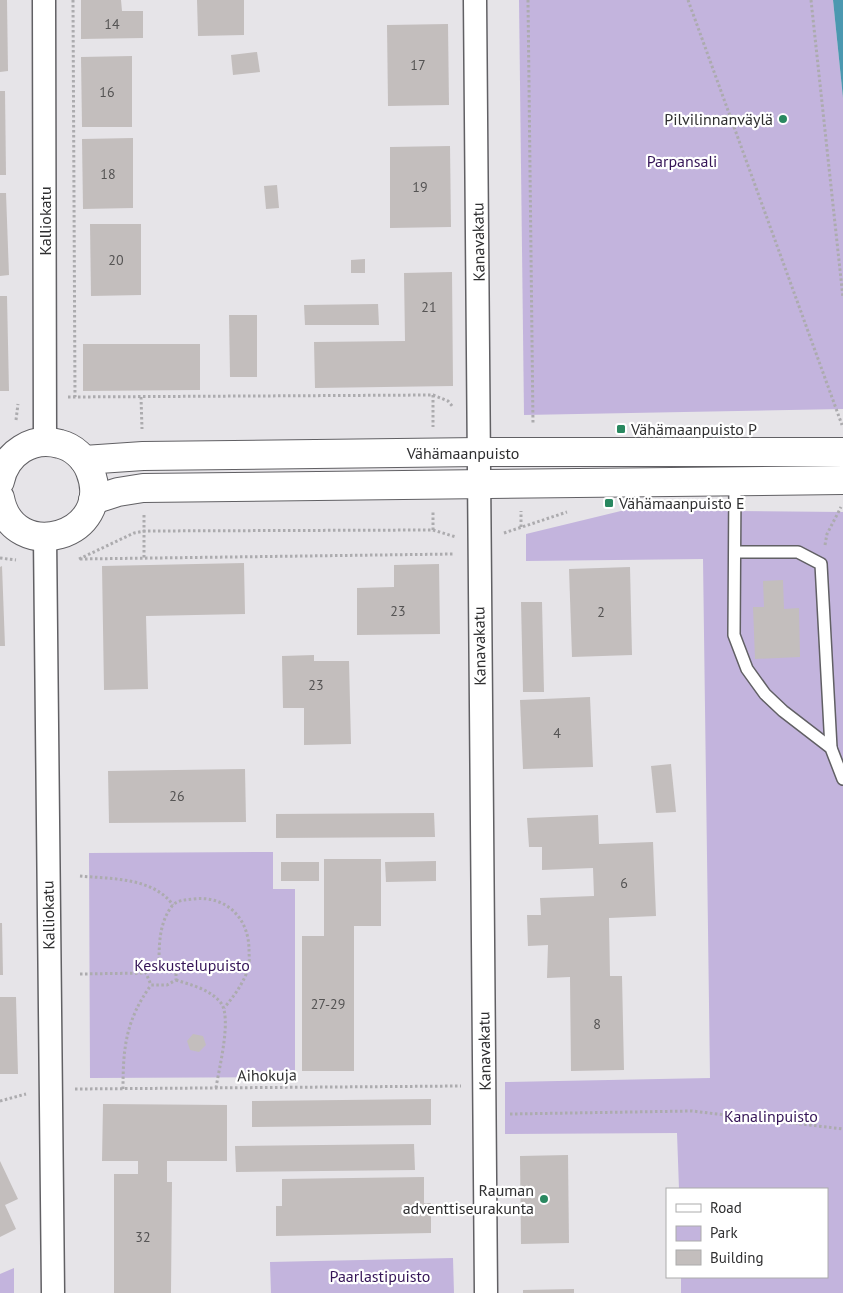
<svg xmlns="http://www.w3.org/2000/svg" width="843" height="1293" font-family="'PT Sans',sans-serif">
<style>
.green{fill:#c3b4dd}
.water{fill:#4b98b0}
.building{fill:#c3bebd}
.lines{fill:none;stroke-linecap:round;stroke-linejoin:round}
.lane-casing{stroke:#616064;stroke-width:14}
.street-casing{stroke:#616064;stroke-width:25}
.secondary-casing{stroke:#616064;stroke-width:30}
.path{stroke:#acabae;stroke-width:3;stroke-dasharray:2.5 2.5;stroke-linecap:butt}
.lane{stroke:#fff;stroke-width:11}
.street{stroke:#fff;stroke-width:22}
.secondary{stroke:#fff;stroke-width:28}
.poi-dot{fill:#298860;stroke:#fff;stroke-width:2}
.labels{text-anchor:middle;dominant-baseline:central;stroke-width:4.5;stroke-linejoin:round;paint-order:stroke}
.number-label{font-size:14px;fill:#545353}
.poi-label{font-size:16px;fill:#2f2f30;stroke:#fff;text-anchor:end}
.park-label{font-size:16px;fill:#351557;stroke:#fff}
.street-label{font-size:16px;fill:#2f2f30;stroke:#fff}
</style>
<rect width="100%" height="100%" fill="#e6e4e8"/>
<g class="green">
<path d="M519 0H833L843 98V409L524 415Z"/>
<path d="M625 510 843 512V1293H681V1277H827V1189H679L677 1133 505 1134V1082L710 1078 703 559 526 561V534Z"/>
<path d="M273 852V889H295V1077L90 1078 89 853Z"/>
<path d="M453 1258 454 1293H271L270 1262Z"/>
<path d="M14 1268V1293H0V1274Z"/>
</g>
<path class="water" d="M833 0H843V98Z"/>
<g class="building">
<path d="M0 0H7L8 71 0 72Z"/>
<path d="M81 0H121L122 11H143V38L81 39Z"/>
<path d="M197 0H244V35L198 36Z"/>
<path d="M448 24 449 105 388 106 387 25Z"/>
<path d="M257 52 260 72 233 75 231 55Z"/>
<path d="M132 56V127H82L81 57Z"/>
<path d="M0 91H5L6 175H0Z"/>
<path d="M133 138V208L83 209 82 139Z"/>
<path d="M450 146 451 227 390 228V147Z"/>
<path d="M277 185 279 208 266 209 264 186Z"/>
<path d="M0 193H6L9 275 0 276Z"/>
<path d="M90 224H141V295L91 296Z"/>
<path d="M365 259V273H351V260Z"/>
<path d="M452 272 453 386 315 388 314 342 405 341 404 273Z"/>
<path d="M0 296H7L9 391H0Z"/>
<path d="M378 304 379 325H305L304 305Z"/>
<path d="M229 315H257V377H230Z"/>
<path d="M83 344H200V390L83 391Z"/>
<path d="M244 563 245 614 146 616 148 689 104 690 102 566Z"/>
<path d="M439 564 440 634 357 635V588L394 587V565Z"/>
<path d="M2 566 5 646H0V567Z"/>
<path d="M630 567 632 655 572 657 569 569Z"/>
<path d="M783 580 784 609 799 608 800 657 755 659 753 607H764L763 581Z"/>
<path d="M521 602H542L544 692H523Z"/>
<path d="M314 655V661H349L351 744 304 745V708H283L282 656Z"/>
<path d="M590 697 593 767 523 769 520 700Z"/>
<path d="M671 764 676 812 656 813 651 766Z"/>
<path d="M245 769 246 822 109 823 108 771Z"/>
<path d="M434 813 435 837 276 838V814Z"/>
<path d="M598 815 599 844 653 842 656 916 609 918 610 976H622L624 1070 571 1071 570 977 547 978 548 945 528 946 527 915H541L540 898 594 896 593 868 542 870V847H529L527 818Z"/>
<path d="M324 859H381V926H354V1071H302V936H324Z"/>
<path d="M436 861V881L386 882 385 862Z"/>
<rect x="281" y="862" width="38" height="19"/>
<path d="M0 923H2L3 975H0Z"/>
<path d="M0 997H16L18 1074H0Z"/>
<path d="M193 1034 203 1036 206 1045 199 1052 190 1050 187 1041Z"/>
<path d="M431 1099V1125L252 1127V1101Z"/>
<path d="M103 1104 227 1105V1161H167V1182H172L171 1293H114V1174H138V1161H102Z"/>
<path d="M414 1144 415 1170 236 1172 235 1146Z"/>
<path d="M568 1155 569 1243 521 1244 520 1156Z"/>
<path d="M0 1161 18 1199 5 1205 16 1229 0 1237Z"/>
<path d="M424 1177V1203H431V1233L276 1236V1206H282V1179Z"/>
<path d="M574 1289V1293H523V1290Z"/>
</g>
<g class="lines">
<defs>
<g id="lane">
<path d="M735 481 734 635 747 669 765 694 783 711 831 748 843 779"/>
<path d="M736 552H798L821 564 831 748"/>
</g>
<g id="street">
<path d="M44 0 45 442"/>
<path d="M475 0 486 1293"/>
<path d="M45 537 53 1293"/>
</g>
<g id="secondary">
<path d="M84 460 143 456 479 452H843"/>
<path d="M0 481C6 453 32 436 60 444 73 447 85 458 90 471 116 536 13 566 0 498"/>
<path d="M93 500 118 492 143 488 843 480"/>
</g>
</defs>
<use href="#lane" class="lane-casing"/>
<use href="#street" class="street-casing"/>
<use href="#secondary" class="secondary-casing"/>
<g class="path">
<path d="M73 0 75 397"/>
<path d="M528 0 533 424"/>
<path d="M688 0 842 425"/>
<path d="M811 0 843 298"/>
<path d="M433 395V427"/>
<path d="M68 397 433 395 448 401 453 407"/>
<path d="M141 397 142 429"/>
<path d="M16 420 18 404"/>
<path d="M144 515V558"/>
<path d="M521 527V511"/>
<path d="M433 530V510"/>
<path d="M504 533 567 512"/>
<path d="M825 545 827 534 841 507"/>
<path d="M0 558 16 560"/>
<path d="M79 559 134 533 144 531 433 530 456 537"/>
<path d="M80 559 454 554"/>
<path d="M80 876C110 879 153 877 173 905"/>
<path d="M159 965C159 945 159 923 172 906 177 900 185 900 193 899 226 895 249 918 249 950 249 956 250 964 248 969 243 984 234 996 224 1008"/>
<path d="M154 966H165L176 972V980L167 985H151L146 973 149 968Z"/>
<path d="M80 974 146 973"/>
<path d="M176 980C191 985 210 989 221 1003 232 1018 219 1068 216 1088"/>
<path d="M75 1089 461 1086"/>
<path d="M123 1089C123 1047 126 1020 151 985"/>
<path d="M0 1101 26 1094"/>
<path d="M510 1114 692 1111 843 1129"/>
</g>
<use href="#lane" class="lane"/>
<use href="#street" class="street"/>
<use href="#secondary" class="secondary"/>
</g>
<g class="poi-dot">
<circle cx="783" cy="119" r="5"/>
<rect x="616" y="424" width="10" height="10" rx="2.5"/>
<rect x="604" y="498" width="10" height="10" rx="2.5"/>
<circle cx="544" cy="1199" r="5"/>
</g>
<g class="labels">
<g class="number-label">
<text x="112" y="24">14</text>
<text x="418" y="65">17</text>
<text x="107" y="92">16</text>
<text x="108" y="174">18</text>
<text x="420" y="187">19</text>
<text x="116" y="260">20</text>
<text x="429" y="307">21</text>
<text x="398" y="611">23</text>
<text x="601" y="612">2</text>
<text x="316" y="685">23</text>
<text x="557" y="733">4</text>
<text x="177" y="796">26</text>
<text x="624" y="883">6</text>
<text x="328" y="1004">27-29</text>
<text x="597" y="1024">8</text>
<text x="143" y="1237">32</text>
</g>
<g class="poi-label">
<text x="773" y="119">Pilvilinnanväylä</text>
<text x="631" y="429" text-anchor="start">Vähämaanpuisto P</text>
<text x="619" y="503" text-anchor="start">Vähämaanpuisto E</text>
<text x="534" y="1190">Rauman<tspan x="534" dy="18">adventtiseurakunta</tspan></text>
</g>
<g class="park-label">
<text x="682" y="161">Parpansali</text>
<text x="192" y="965">Keskustelupuisto</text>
<text x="771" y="1116">Kanalinpuisto</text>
<text x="380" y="1276">Paarlastipuisto</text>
</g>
<g class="street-label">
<text transform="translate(45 221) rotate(-90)">Kalliokatu</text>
<text transform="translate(478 242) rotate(-91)">Kanavakatu</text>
<text x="463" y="453">Vähämaanpuisto</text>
<text transform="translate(479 646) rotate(-91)">Kanavakatu</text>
<text transform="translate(48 915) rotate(-91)">Kalliokatu</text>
<text transform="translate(484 1051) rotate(-91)">Kanavakatu</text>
<text transform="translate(267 1075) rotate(-1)">Aihokuja</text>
</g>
</g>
<rect x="666" y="1188" width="162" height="90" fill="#ffffff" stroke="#acacac"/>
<rect x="676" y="1204" width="25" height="8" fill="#ffffff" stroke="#acacac"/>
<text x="710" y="1213" font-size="15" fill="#2f2f30">Road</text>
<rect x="676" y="1226" width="25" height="15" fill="#c3b4dd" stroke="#acacac"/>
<text x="710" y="1238" font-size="15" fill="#2f2f30">Park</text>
<rect x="676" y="1250" width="25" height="15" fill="#c3bebd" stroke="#acacac"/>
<text x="710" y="1263" font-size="15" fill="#2f2f30">Building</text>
</svg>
